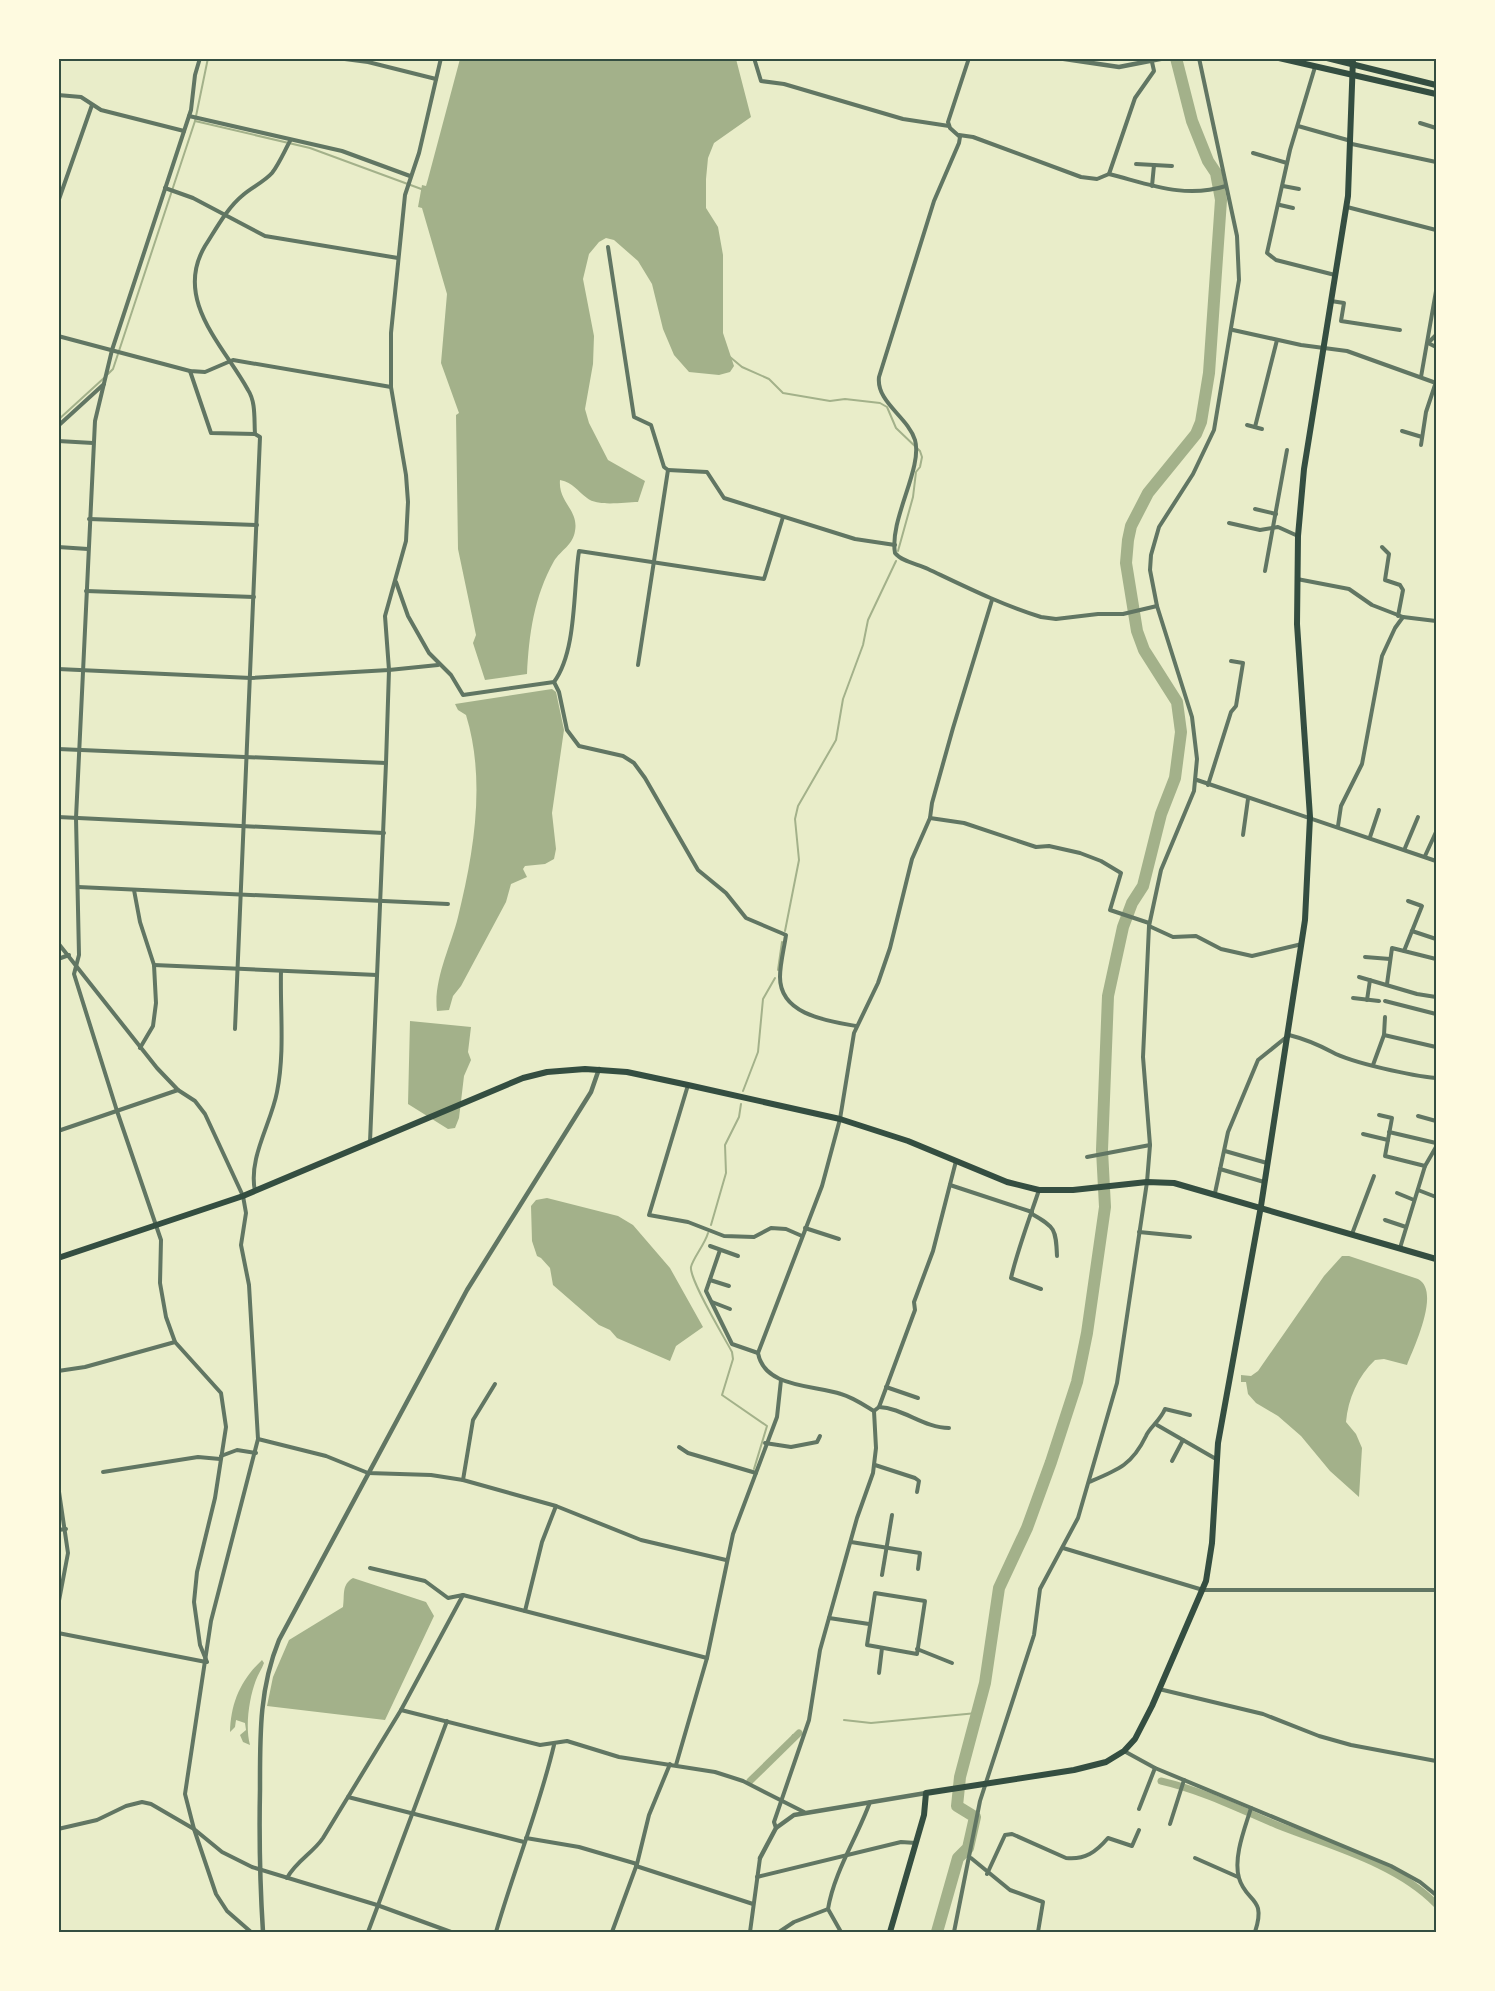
<svg xmlns="http://www.w3.org/2000/svg" width="1495" height="1991" font-family="'Noto Sans',sans-serif">
<style>
.water{fill:#a3b18a}
.lines{fill:none;stroke-linecap:round;stroke-linejoin:round}
.stream{stroke:#a3b18a;stroke-width:2}
.canal{stroke:#a3b18a;stroke-width:7}
.river{stroke:#a3b18a;stroke-width:12}
.minor{stroke:#617663;stroke-width:4}
.tertiary{stroke:#617663;stroke-width:4.5}
.primary{stroke:#344e41;stroke-width:6}
.neatline{fill:none;stroke:#344e41;stroke-width:2}
</style>
<rect width="100%" height="100%" fill="#e9edc9"/>
<g class="water">
<path d="M460 59H736L751 117 714 143 708 158 706 179V208L718 227 723 255V333L734 366 730 372 719 375 689 372 674 355 663 329 652 284 638 261 614 240 606 238 599 242 589 254 583 279 594 336 593 364 585 409 589 423 608 460 645 481 638 502C624 502 598 507 587 498 576 490 574 483 560 480 558 502 579 510 575 531 573 545 561 550 554 561 534 597 529 634 527 674L485 680 473 643 476 635 458 549 456 415 459 413 441 363 447 294 422 208 418 207 422 185 426 186 428 179Z"/>
<path d="M552 689 556 692 564 730 552 813 556 849 554 859 545 864 525 866 523 869 527 877 511 884 506 902 461 986 453 996 449 1010 437 1011C433 980 451 946 458 917 474 852 486 780 466 715L458 710 455 704Z"/>
<path d="M410 1021 471 1027 468 1052 471 1060 464 1076 459 1118 455 1128 448 1129 408 1104Z"/>
<path d="M547 1198 618 1216 633 1225 670 1268 703 1327 676 1346 670 1361 617 1338 610 1330 599 1325 553 1285 550 1268 541 1258 537 1256 532 1241 531 1206 536 1200Z"/>
<path d="M1342 1256H1349L1418 1279C1441 1291 1414 1347 1407 1365L1384 1359 1375 1360C1358 1376 1348 1399 1346 1422L1356 1434 1362 1448 1359 1497 1330 1471 1301 1436 1278 1416 1256 1403 1248 1394 1246 1382H1241V1375L1251 1376 1258 1371 1324 1276Z"/>
<path d="M353 1578 426 1602 434 1616 385 1720 267 1706 273 1677 289 1640 343 1607C345 1595 341 1585 353 1578Z"/>
<path d="M262 1660 264 1663C262 1669 258 1674 256 1680 249 1698 245 1727 250 1745L243 1742 240 1735 246 1730 245 1723 236 1720 235 1727 230 1732C231 1703 240 1681 262 1660Z"/>
</g>
<g class="lines">
<g class="stream">
<path d="M195 121 310 148 424 190"/>
<path d="M730 357 742 367 769 379 783 393 830 401 845 399 880 403 887 407 896 428 920 451 922 457 920 467 916 472 913 497 898 551"/>
<path d="M108 374 113 369 195 121 208 58"/>
<path d="M58 420 104 378"/>
<path d="M785 931 799 860 795 819 798 806 836 740 843 699 863 645 868 620 896 561"/>
<path d="M778 970 782 942"/>
<path d="M743 1091 758 1052 763 999 775 978"/>
<path d="M711 1225 726 1173 725 1145 739 1117 741 1104"/>
<path d="M708 1233C705 1244 693 1258 691 1267 689 1279 724 1337 732 1352L733 1359 722 1395 767 1426 754 1469"/>
<path d="M844 1720 871 1723 977 1713"/>
<path d="M788 1744 793 1735"/>
</g>
<g class="canal">
<path d="M750 1781 799 1733"/>
<path d="M1161 1781C1201 1790 1239 1809 1277 1825 1330 1846 1396 1863 1436 1904"/>
</g>
<path class="river" d="M937 1932 958 1858 968 1848 975 1817 957 1806 960 1777 985 1683 999 1588 1027 1528 1051 1462 1077 1382 1087 1333 1105 1207 1102 1150 1108 996 1123 927 1132 903 1143 886 1161 814 1175 778 1181 732 1177 702 1144 650 1137 631 1126 563 1128 540 1131 526 1148 493 1196 434 1201 422 1209 373 1221 200 1216 173 1208 161 1192 121 1176 58"/>
<g class="minor">
<path d="M200 58 195 75 191 110 112 350 95 421 76 818 79 955 74 974 117 1111 161 1240 160 1283 166 1317 175 1342 221 1393 226 1427 215 1498 197 1572 194 1602 200 1645 207 1662"/>
<path d="M337 58 368 62 436 79"/>
<path d="M754 58 761 81 784 84 903 119 949 126"/>
<path d="M969 58 948 122 950 128 960 137 959 143 934 201 879 377C876 402 908 417 915 440 923 468 889 520 895 553 902 562 918 564 928 569 966 587 1002 605 1041 617L1056 619 1098 614H1123L1157 606"/>
<path d="M1315 67 1290 150 1267 253 1276 260 1335 275"/>
<path d="M58 95 81 97 101 110 184 131"/>
<path d="M189 116 342 151 410 176"/>
<path d="M1420 123 1436 128"/>
<path d="M1298 126 1351 141"/>
<path d="M959 135 973 137 1081 177 1097 179 1109 174C1149 184 1184 199 1226 186"/>
<path d="M1352 144 1436 162"/>
<path d="M1253 153 1287 163"/>
<path d="M1136 164 1172 166"/>
<path d="M1109 174 1135 98 1154 71 1152 62"/>
<path d="M1152 186 1154 165"/>
<path d="M1283 186 1299 189"/>
<path d="M165 188 193 198 265 236 398 258"/>
<path d="M58 202 92 105"/>
<path d="M1280 205 1293 208"/>
<path d="M1347 207 1436 230"/>
<path d="M608 247 634 417 651 425 664 467 668 470 638 665"/>
<path d="M1331 301 1344 303 1341 321 1400 330"/>
<path d="M1233 330 1301 345 1347 351 1436 383"/>
<path d="M1436 335 1428 343 1436 347"/>
<path d="M58 336 190 371 205 372 233 360 391 387"/>
<path d="M190 371 211 433 255 434"/>
<path d="M1421 377 1436 291"/>
<path d="M1247 425 1262 429"/>
<path d="M58 426 104 384"/>
<path d="M1255 427 1277 340"/>
<path d="M1402 431 1422 437"/>
<path d="M58 441 93 443"/>
<path d="M1421 445 1426 412 1436 382"/>
<path d="M668 470 707 472 724 498 855 539 895 545"/>
<path d="M1255 509 1276 514"/>
<path d="M89 519 257 525"/>
<path d="M1229 523 1260 530 1278 527 1298 536"/>
<path d="M58 547 88 549"/>
<path d="M1382 547 1389 554 1385 580 1400 585 1403 590 1398 616"/>
<path d="M1265 571 1287 450"/>
<path d="M1297 579 1349 589 1372 605 1403 617 1436 621"/>
<path d="M396 582 408 616 429 653 451 675 463 695 554 682C577 651 573 589 579 551L764 579 783 517"/>
<path d="M86 591 254 597"/>
<path d="M58 669 251 678 389 670 438 665"/>
<path d="M554 682 559 692 567 730 579 746 623 756 634 763 645 778 698 870 726 893 746 918 786 935C784 949 780 964 780 977 780 1015 828 1021 856 1026"/>
<path d="M58 749 386 763"/>
<path d="M1197 780 1436 861"/>
<path d="M1208 785 1231 712 1236 706 1243 663 1231 661"/>
<path d="M58 817 384 833"/>
<path d="M930 818 964 823 1036 847 1049 846 1080 853 1101 861 1121 873 1110 910 1149 923"/>
<path d="M1338 826 1341 806 1362 764 1382 656 1395 628 1403 617"/>
<path d="M1243 835 1248 799"/>
<path d="M1370 837 1379 810"/>
<path d="M1405 848 1418 817"/>
<path d="M1425 856 1436 832"/>
<path d="M78 887 448 904"/>
<path d="M134 890 140 922 154 965 156 1003 153 1026 140 1048"/>
<path d="M1149 926 1173 937 1196 936 1221 949 1252 956 1302 944"/>
<path d="M1412 931 1436 939"/>
<path d="M58 943 157 1068 178 1090 195 1101 205 1114 243 1196 246 1213 241 1245 249 1285 258 1439 211 1621 185 1794 194 1829 216 1894 227 1911 251 1932"/>
<path d="M1404 951 1422 906 1408 901"/>
<path d="M1365 957 1390 959"/>
<path d="M58 959 69 955"/>
<path d="M154 965 377 975"/>
<path d="M1359 977 1417 994 1436 997"/>
<path d="M1387 984 1392 948 1436 959"/>
<path d="M1353 998 1379 1001"/>
<path d="M1367 1000 1370 980"/>
<path d="M1385 1001 1436 1014"/>
<path d="M235 1029 260 437 255 434C254 420 256 402 248 390 224 346 173 300 205 246 216 229 227 208 243 195 252 187 264 182 272 173 279 164 284 152 290 141"/>
<path d="M1384 1035 1436 1047"/>
<path d="M1373 1065 1384 1035 1385 1017"/>
<path d="M688 1085 649 1215 688 1222 724 1236 754 1237 771 1228 786 1229 802 1236"/>
<path d="M1379 1115 1392 1118 1385 1156 1425 1166"/>
<path d="M1418 1116 1436 1121"/>
<path d="M58 1131 178 1090"/>
<path d="M1389 1132 1436 1143"/>
<path d="M1363 1134 1388 1140"/>
<path d="M370 1142 386 763 389 670 385 616 406 541 408 502 406 475 391 387V333L405 195 419 153 441 58"/>
<path d="M1225 1151 1267 1163"/>
<path d="M1087 1157 1150 1145"/>
<path d="M1220 1169 1264 1182"/>
<path d="M950 1185 1032 1212"/>
<path d="M1039 1190C1029 1220 1018 1248 1011 1278L1041 1289"/>
<path d="M1418 1190 1436 1197"/>
<path d="M255 1191C248 1158 271 1124 277 1092 285 1052 280 1011 281 971"/>
<path d="M1215 1193 1228 1132 1258 1060 1289 1035C1305 1039 1317 1044 1332 1052 1352 1063 1413 1076 1436 1078"/>
<path d="M1397 1193 1414 1200"/>
<path d="M1032 1214C1055 1227 1056 1229 1057 1256"/>
<path d="M1385 1220 1406 1227"/>
<path d="M805 1228 839 1239"/>
<path d="M1139 1232 1190 1237"/>
<path d="M1352 1234 1374 1176"/>
<path d="M710 1246 738 1256"/>
<path d="M1400 1248 1425 1166 1436 1147"/>
<path d="M720 1250 706 1291 732 1344 758 1353"/>
<path d="M710 1280 729 1286"/>
<path d="M712 1302 730 1309"/>
<path d="M58 1371 85 1367 175 1342"/>
<path d="M886 1387 918 1398"/>
<path d="M879 1407C903 1408 924 1428 949 1428"/>
<path d="M874 1411C864 1405 852 1397 841 1394 814 1385 764 1388 758 1353L822 1186 840 1119 854 1033 878 983 890 948 912 859 930 818 932 803 953 728 992 600"/>
<path d="M1157 1425 1216 1459"/>
<path d="M258 1439 326 1456 368 1473 431 1475 463 1480 556 1506 641 1540 726 1560"/>
<path d="M765 1443 791 1447 817 1442 820 1436"/>
<path d="M679 1447 688 1453 756 1473"/>
<path d="M221 1456 237 1450 256 1453"/>
<path d="M1172 1461 1183 1440"/>
<path d="M875 1465 915 1478 919 1481 917 1492"/>
<path d="M103 1472 198 1457 220 1459"/>
<path d="M463 1480 473 1420 495 1384"/>
<path d="M1089 1482C1118 1470 1132 1465 1146 1436 1149 1428 1160 1421 1165 1409L1190 1415"/>
<path d="M58 1485 68 1553 58 1606"/>
<path d="M58 1530 66 1529"/>
<path d="M851 1542 920 1553 918 1569"/>
<path d="M1063 1548 1203 1590H1436"/>
<path d="M370 1568 425 1581 448 1598 463 1595 707 1658"/>
<path d="M882 1575 892 1515"/>
<path d="M875 1593 925 1601 917 1654 867 1645Z"/>
<path d="M525 1611 542 1542 556 1506"/>
<path d="M829 1618 869 1624"/>
<path d="M58 1633 206 1662"/>
<path d="M917 1649 952 1663"/>
<path d="M879 1673 882 1648"/>
<path d="M1159 1689 1263 1714 1319 1736 1351 1745 1436 1761"/>
<path d="M401 1710 540 1745 567 1741 619 1757 715 1772 743 1781 804 1812"/>
<path d="M1124 1751 1155 1768 1391 1866 1420 1882 1436 1895"/>
<path d="M676 1765 707 1658 733 1534 777 1417 781 1380"/>
<path d="M348 1797 524 1842"/>
<path d="M1251 1808C1245 1828 1233 1857 1239 1878 1246 1903 1267 1896 1255 1932"/>
<path d="M1139 1809 1155 1768"/>
<path d="M1170 1824 1184 1780"/>
<path d="M776 1828 774 1822 809 1720 820 1650 857 1518 873 1473 876 1448 874 1411 879 1407 915 1310 914 1302 933 1251 956 1161"/>
<path d="M58 1829 97 1820 126 1806 142 1802 151 1804 194 1829 222 1852 252 1867 377 1905 451 1932"/>
<path d="M526 1838 579 1847 637 1864"/>
<path d="M971 1858 1010 1890 1043 1902 1038 1932"/>
<path d="M1195 1858 1238 1877"/>
<path d="M636 1866 753 1904"/>
<path d="M987 1874 1005 1835 1012 1834 1066 1858C1085 1860 1096 1852 1108 1838L1132 1846 1139 1830"/>
<path d="M757 1877 901 1842 916 1843"/>
<path d="M287 1878C296 1861 313 1853 323 1838L401 1710 463 1595"/>
<path d="M828 1909 841 1932"/>
<path d="M368 1932 447 1721"/>
<path d="M496 1932C514 1869 539 1809 554 1745"/>
<path d="M612 1932 637 1864 649 1815 670 1764"/>
<path d="M750 1932 760 1858"/>
<path d="M779 1932 794 1922 828 1909C834 1872 857 1838 870 1802"/>
<path d="M954 1932 980 1801 1034 1635 1040 1589 1078 1518 1117 1383 1147 1182 1150 1145 1143 1057 1149 926 1161 870 1194 791 1197 759 1192 717 1157 606 1150 570 1151 555 1159 527 1193 474 1214 430 1239 280 1237 236 1199 58"/>
</g>
<g class="tertiary">
<path d="M1058 58 1119 67 1165 58"/>
<path d="M760 1858 776 1828 794 1815 926 1793"/>
<path d="M263 1932C260 1885 259 1837 260 1789 260 1736 259 1689 279 1640L467 1290 591 1092 599 1069"/>
</g>
<g class="primary">
<path d="M1279 58 1436 94"/>
<path d="M1327 58 1436 85"/>
<path d="M58 1258 243 1196 523 1078 547 1072 585 1069 627 1072 688 1085 840 1119 908 1141 1007 1182 1039 1190H1073L1147 1182 1174 1183 1436 1259"/>
<path d="M890 1932 924 1815 926 1793 1074 1770 1106 1762 1124 1751 1135 1739 1152 1706 1206 1581 1212 1543 1218 1443 1261 1206 1305 920 1310 817 1297 624 1298 536 1304 469 1348 196 1353 58"/>
</g>
</g>
<rect width="1495" height="1991" fill="none" stroke="#fefae0" stroke-width="120"/>
<rect x="60" y="60" width="1375" height="1871" class="neatline"/>
</svg>
